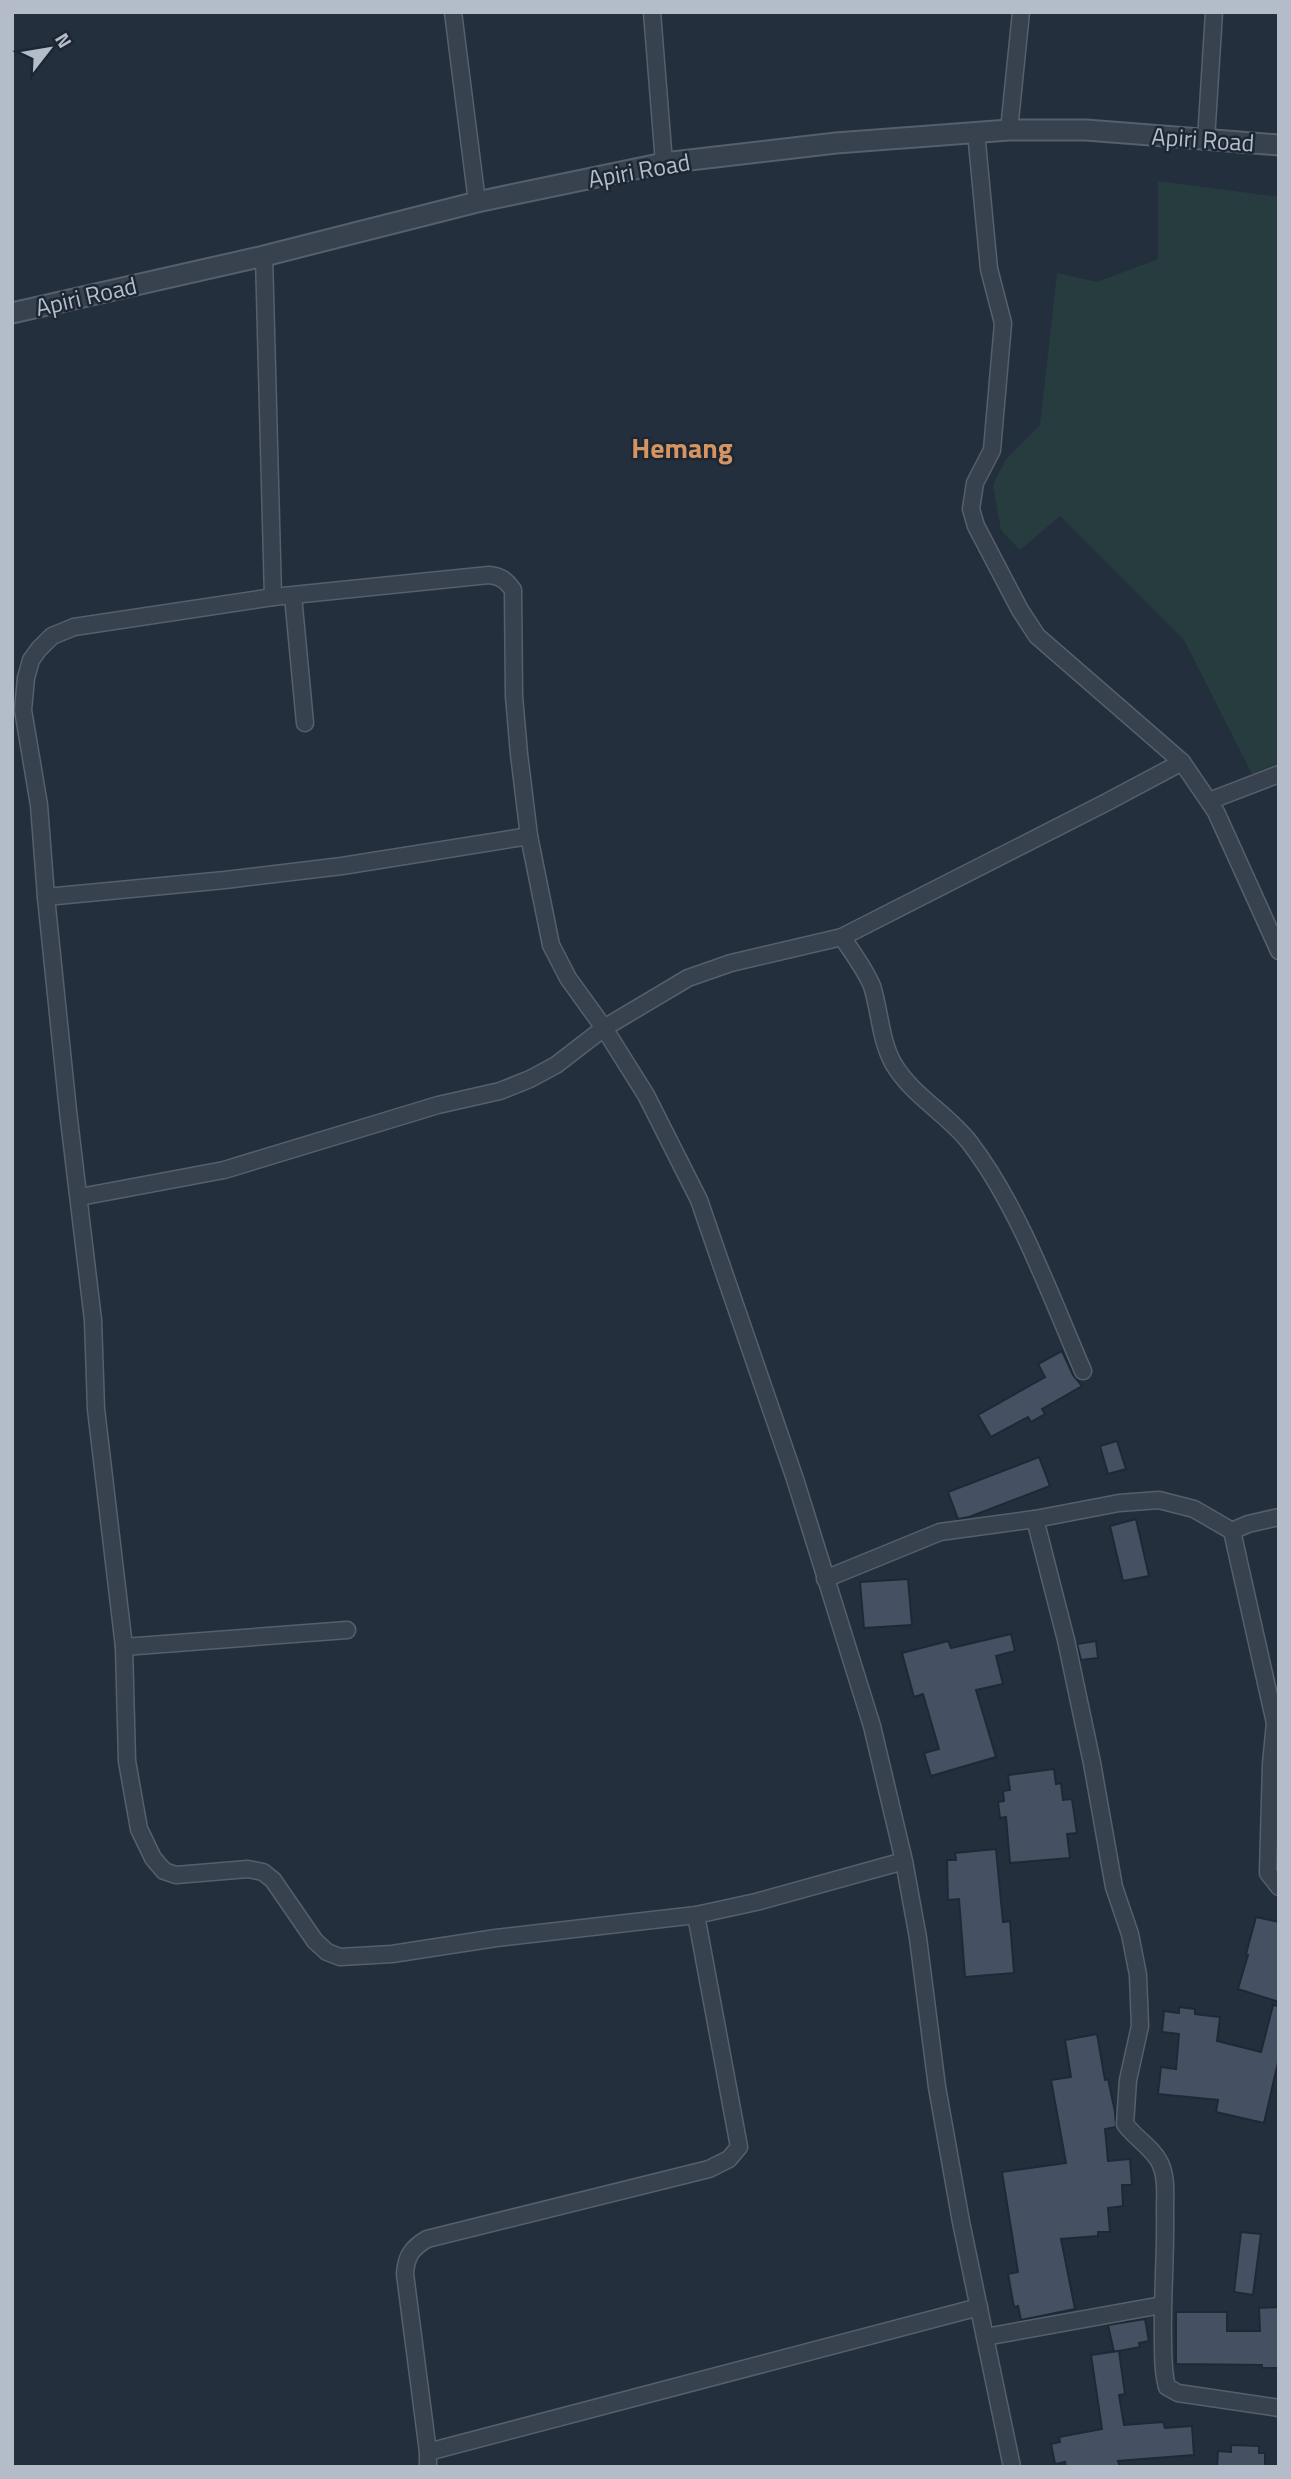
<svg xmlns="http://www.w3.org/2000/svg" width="1291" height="2479" font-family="'Titillium Web',sans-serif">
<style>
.green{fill:#263c3f}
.building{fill:#455162;stroke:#1f2835;stroke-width:2}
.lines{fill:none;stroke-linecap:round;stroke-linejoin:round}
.minor-casing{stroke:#565f6c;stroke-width:19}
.tertiary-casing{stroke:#565f6c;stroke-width:23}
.minor{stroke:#38414e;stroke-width:16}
.tertiary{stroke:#38414e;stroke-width:19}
.labels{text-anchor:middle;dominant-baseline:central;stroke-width:5;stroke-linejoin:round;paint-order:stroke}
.street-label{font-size:24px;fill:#b4bcc9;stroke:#1d2633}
.quarter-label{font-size:28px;font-weight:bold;fill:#d59563;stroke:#1d2633}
</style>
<rect width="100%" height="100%" fill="#242f3e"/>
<path class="green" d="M1158 181 1279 197V763L1252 774 1184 640 1060 516 1020 550 1001 530 993 485 1006 459 1040 425 1057 273 1097 282 1158 259Z"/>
<g class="building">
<path d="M1062 1351 1073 1375 1082 1386 1042 1409 1045 1414 1031 1422 1028 1417 991 1437 978 1415 1045 1377 1038 1364Z"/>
<path d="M1117 1441 1126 1469 1108 1474 1100 1446Z"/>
<path d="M1039 1457 1050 1486 969 1517 958 1519 948 1492Z"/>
<path d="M1136 1519 1149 1576 1123 1581 1110 1526Z"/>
<path d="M908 1579 912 1625 864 1628 860 1582Z"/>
<path d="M1011 1634 1015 1651 996 1656 1003 1684 976 1690 996 1757 931 1776 924 1753 939 1749 923 1694 914 1697 902 1653 948 1641 951 1648Z"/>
<path d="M1096 1641 1098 1658 1081 1660 1077 1644Z"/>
<path d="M1054 1769 1056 1784 1061 1783 1063 1800 1072 1799 1077 1833 1067 1834 1070 1858 1010 1863 1006 1817 1000 1818 998 1802 1004 1801 1003 1791 1010 1790 1008 1775Z"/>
<path d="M996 1849 1003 1922 1010 1921 1014 1973 965 1977 959 1899 948 1900 947 1860H956L955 1853Z"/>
<path d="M1256 1917 1279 1922V2002L1238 1989 1248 1955 1246 1954Z"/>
<path d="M1273 2005 1279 2006V2058L1264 2123 1216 2112 1218 2100 1158 2094 1161 2067 1176 2069 1179 2034 1162 2032 1164 2011 1179 2013V2007L1195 2009V2014L1220 2017 1217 2041 1261 2052Z"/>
<path d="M1097 2034 1105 2080 1108 2079 1115 2112 1116 2127 1105 2129 1108 2161 1130 2159 1132 2185H1122L1123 2206 1108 2208 1110 2232H1098V2236L1061 2239 1075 2309 1021 2320 1018 2306 1014 2307 1008 2274 1018 2272 1002 2172 1066 2163 1051 2080 1071 2077 1065 2040Z"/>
<path d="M1241 2232 1261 2234 1253 2295 1234 2292Z"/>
<path d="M1279 2307V2368H1262V2365L1176 2364V2312H1227V2331H1260L1259 2308Z"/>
<path d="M1145 2319 1149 2341 1139 2343 1140 2347 1114 2352 1108 2325Z"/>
<path d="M1119 2351 1125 2394 1119 2395 1124 2425 1163 2422 1165 2428 1192 2426 1194 2455 1118 2461 1120 2467H1066L1065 2462 1055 2464 1051 2444 1060 2442 1059 2437 1102 2429 1091 2355Z"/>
<path d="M1231 2445 1259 2446V2453H1265V2467H1217L1218 2451 1231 2452Z"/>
</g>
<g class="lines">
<defs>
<g id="minor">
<path d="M453 12 477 202"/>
<path d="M652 12 664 163"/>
<path d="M1009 130 1021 12"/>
<path d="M976 132 989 269 1003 323 992 450 975 483 971 509 976 526 1020 610 1037 636 1182 762"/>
<path d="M1206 140 1214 12"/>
<path d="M264 256 273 597"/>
<path d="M293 596 305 723"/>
<path d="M1209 801 1279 774"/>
<path d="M46 897 225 880 342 866 529 836"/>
<path d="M842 937C852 952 865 969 872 986 880 1011 880 1039 893 1063 912 1096 948 1114 970 1143 1019 1207 1051 1297 1083 1371"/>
<path d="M80 1197 224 1170 438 1105 500 1091 530 1079 556 1065 604 1028 688 978 731 963 842 937 1107 802 1182 762 1216 812 1279 951"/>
<path d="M1279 1517 1248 1524 1232 1531 1275 1723 1271 1764 1268 1873 1279 1887"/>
<path d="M1035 1519 1066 1640 1092 1763 1114 1887 1130 1934 1138 1975 1140 2026 1128 2080 1125 2124C1135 2138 1153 2148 1160 2163 1167 2177 1165 2196 1165 2211 1166 2254 1162 2297 1163 2340 1163 2356 1163 2372 1167 2387L1178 2393 1279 2408"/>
<path d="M825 1579 940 1532 1035 1519 1119 1503 1159 1500 1194 1509 1232 1531"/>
<path d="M124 1647 347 1630"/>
<path d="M904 1861 756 1902 696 1915 496 1938 392 1954 340 1957 327 1952 315 1941 273 1880 263 1872 248 1869 176 1875 164 1871 153 1858 139 1829 127 1761 124 1647 96 1409 93 1320 68 1111 46 897 39 805 23 710 26 678 31 660 39 649 52 636 74 627 273 597 489 575C500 576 506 580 513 590L514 696 519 754 529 836 551 945 568 978 604 1028 646 1095 699 1200 795 1479 872 1726 904 1861 918 1938 937 2087 961 2222 1012 2467"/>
<path d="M985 2337 1162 2305"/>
<path d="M428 2452 405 2274C406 2256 412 2248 427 2239L709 2169 729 2159 739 2147 696 1915"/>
<path d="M428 2467V2452L979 2307"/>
</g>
<path id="tertiary" d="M12 313 264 256 477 202 664 163 836 143 1009 130H1086L1279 145"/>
</defs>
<use href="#minor" class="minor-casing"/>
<use href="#tertiary" class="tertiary-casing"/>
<use href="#minor" class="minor"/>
<use href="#tertiary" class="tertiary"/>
</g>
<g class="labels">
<g class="street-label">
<text transform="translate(1203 139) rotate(4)">Apiri Road</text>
<text transform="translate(639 170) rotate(-10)">Apiri Road</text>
<text transform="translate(86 296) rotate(-13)">Apiri Road</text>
</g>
<g class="quarter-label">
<text x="682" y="447">Hemang</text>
</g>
</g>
<rect width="1291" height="2479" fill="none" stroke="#b4bcc9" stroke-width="28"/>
<g transform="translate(49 49) rotate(59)" stroke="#1d2633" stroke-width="5" paint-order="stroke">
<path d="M0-5L12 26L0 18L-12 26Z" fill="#b4bcc9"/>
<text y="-10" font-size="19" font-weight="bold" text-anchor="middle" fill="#b4bcc9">N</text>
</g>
</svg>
